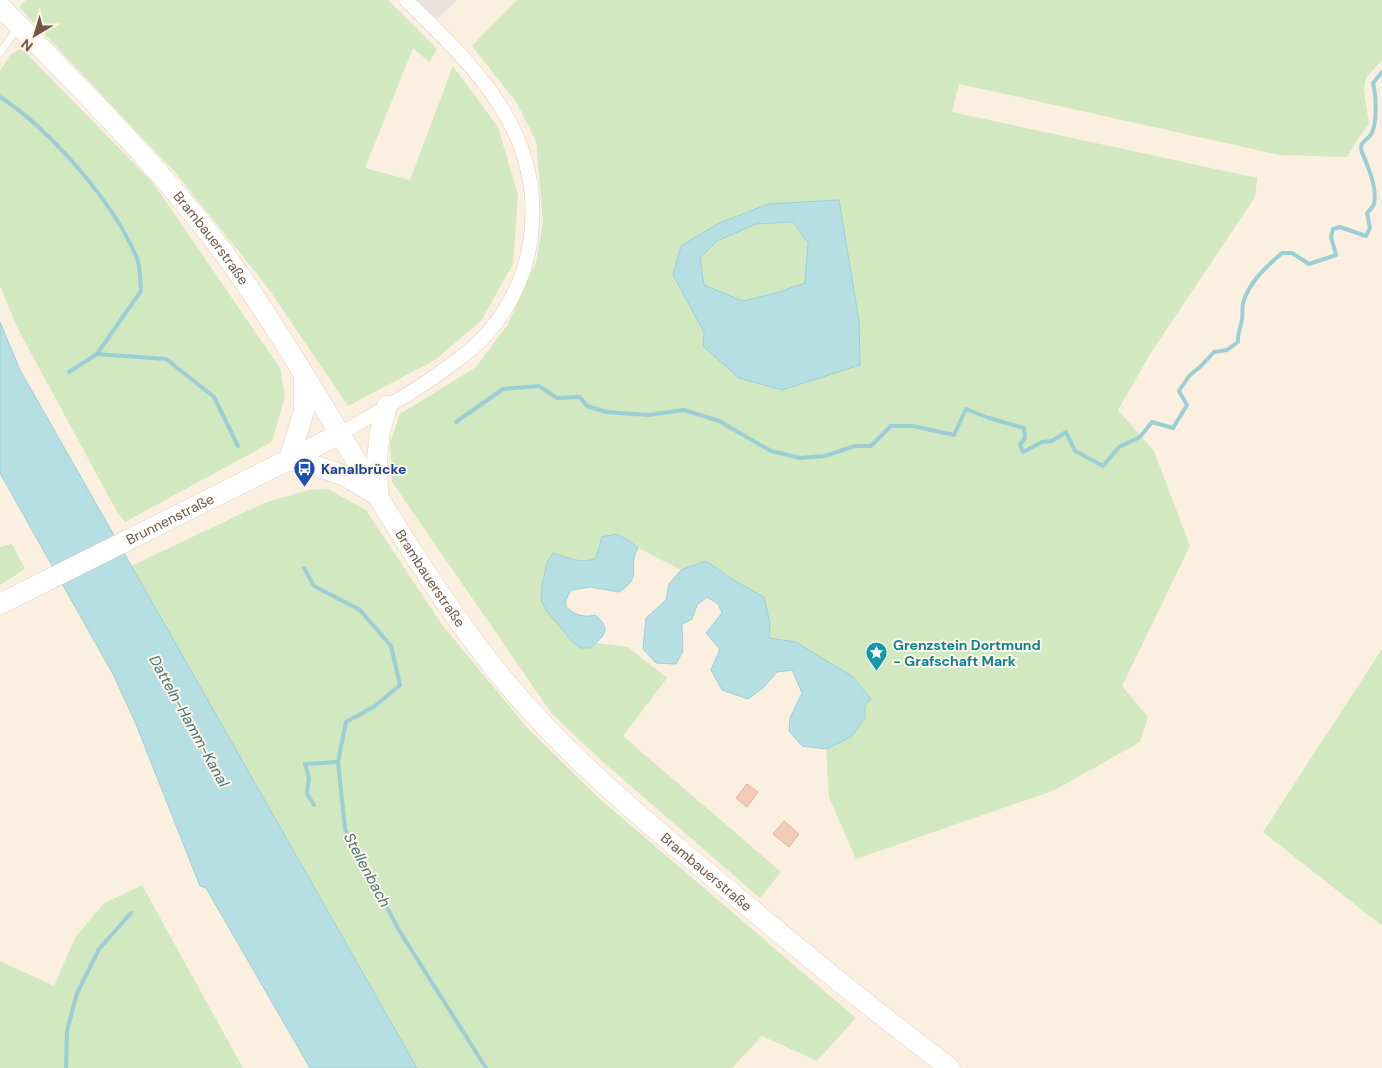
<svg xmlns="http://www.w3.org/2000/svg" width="1382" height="1068" font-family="'DM Sans',sans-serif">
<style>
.industrial{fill:#eae2dc}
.green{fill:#d2e8c0;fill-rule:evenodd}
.water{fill:#b6dfe4;stroke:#9ccfd5;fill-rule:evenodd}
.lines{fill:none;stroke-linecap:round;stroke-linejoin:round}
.stream{stroke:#9ccfd5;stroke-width:4}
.building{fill:#f0ccb9;stroke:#e2b29a}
.lane-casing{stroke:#dfcbbd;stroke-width:8}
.street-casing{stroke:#dfcbbd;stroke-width:15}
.secondary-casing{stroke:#e6cebd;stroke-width:21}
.lane{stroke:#fff;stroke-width:7}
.street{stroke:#fff;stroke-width:14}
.secondary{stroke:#fff;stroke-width:20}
.labels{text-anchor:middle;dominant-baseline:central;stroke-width:4;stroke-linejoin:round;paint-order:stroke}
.street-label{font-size:14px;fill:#715548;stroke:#fff4e6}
.transit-label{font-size:14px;font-weight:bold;fill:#164399;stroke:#fff4e6;text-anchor:start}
.culture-label{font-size:14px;font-weight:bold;fill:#0d838f;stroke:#fff4e6;text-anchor:start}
.water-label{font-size:15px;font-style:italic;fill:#40767e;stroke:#fff4e6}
</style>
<rect width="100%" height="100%" fill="#fbf0e0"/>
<path class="industrial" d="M416 0H457L437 19Z"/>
<g class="green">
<path d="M26 0H388L437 49 429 62 413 48 365 168 410 180 453 66 498 127 518 195 513 264 481 321 435 360 348 406 268 288 174 171 19 7Z"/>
<path d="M517 0H1382V60L1366 78 1364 90 1369 124 1359 137 1347 157 1280 155 959 84 952 112 1257 178 1255 197 1150 354 1118 410 1154 451 1190 546 1122 686 1148 717 1140 742 1055 790 856 859 829 797 826 749 851 737 865 718 864 705 796 642 769 638 770 624 764 597 735 581 707 561 681 570 638 548 628 540 602 537 596 558C582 565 568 557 553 553L547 562 542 586 541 599 545 609 571 640 590 648 596 643 628 647 667 678 623 736 781 872 760 898 603 762 552 714 392 482 390 443 400 414 476 367 508 324 536 262 543 222 536 141 517 103 472 46ZM839 200 782 390 703 346 704 332 692 309 681 246 768 204Z"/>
<path d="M21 48 153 183 280 368 285 396 272 442 125 522 116 510 18 329 0 286V71L10 55Z"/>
<path d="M793 222 808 243 805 283 776 293 743 301 704 285 700 258 717 241 756 224Z"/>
<path d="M328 489 366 510 443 626 529 730 601 800 856 1018 817 1061 762 1036 732 1068H417L131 566 264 503 308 490Z"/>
<path d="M12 544 25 569 0 585V547Z"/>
<path d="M1382 649V924L1381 925 1263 832Z"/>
<path d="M142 885 243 1068H0V961L54 986 75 938 103 904Z"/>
</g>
<g class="water">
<path d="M839 200 859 321 860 365 782 390 739 378 703 346 704 332 673 275 681 246 717 224 768 204ZM793 222 808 243 805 283 776 293 743 301 704 285 700 258 717 241 756 224Z"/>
<path d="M0 322 20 370 417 1068H310L206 888 200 886 136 724 114 676 0 473Z"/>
<path d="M616 534 628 540 638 548C626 569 645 575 619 592L590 587 571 590 566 600V607C575 615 584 618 595 615 613 629 604 636 590 648H580L571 640 545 609 541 599 542 586 547 562 553 553C567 557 582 565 596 558L602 537Z"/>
<path d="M706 561 735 581 764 597 770 624 769 638 796 642 853 677 871 699 865 706V718L851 737 826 749 802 746 789 731 790 718 802 693 792 670 777 672 763 688 748 699 722 690 711 670 720 649 706 633 722 613 718 604 707 597 697 605 692 619 682 624 683 651 676 664 656 663 643 649 646 618 666 600 669 584 681 570Z"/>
</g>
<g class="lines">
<g class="stream">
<path d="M0 97C50 129 113 202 136 256 141 266 140 280 141 291L97 354 69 372"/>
<path d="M97 354 166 359 214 397 238 446"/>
<path d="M456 422 503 389 539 386 557 398 580 397 587 406 606 412 648 415 684 410 719 421 771 451 800 458 825 456 855 446H871L891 426H913L954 435 966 409 989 418 1024 428 1025 438 1020 445 1023 452 1042 442 1052 441 1066 432 1075 451 1103 466 1119 447 1140 437 1152 422 1173 428 1187 405 1179 391 1189 376 1201 366 1214 352 1227 350 1238 342C1237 332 1241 328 1242 319 1243 314 1242 308 1243 303 1249 282 1266 267 1282 253H1292L1309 264 1336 255 1331 237 1333 229 1340 227 1366 236 1370 228 1367 213C1369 211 1373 207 1374 204 1377 191 1371 174 1366 162 1365 158 1361 152 1361 148 1361 141 1367 140 1370 136 1378 126 1376 95 1373 83L1382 72"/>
<path d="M304 568 314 586 360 610 391 646 400 685 375 706 346 722 338 762 345 829 400 932 486 1068"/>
<path d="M314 805 307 794 309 778 305 764 338 762"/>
<path d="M66 1068 67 1031 77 993 99 949 131 913"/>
</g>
</g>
<g class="building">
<path d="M747 784 758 792 747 807 736 798Z"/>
<path d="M784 821 799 834 789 847 773 834Z"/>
</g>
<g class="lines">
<defs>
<path id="lane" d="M0 53 18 28"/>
<path id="street" d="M340 434C377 412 415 392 449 366 459 359 470 351 479 342 508 313 526 277 531 236 544 132 474 66 406 0"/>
<g id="secondary">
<path id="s1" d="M0 6C86 94 174 180 244 281 331 408 399 548 495 669 558 748 636 814 714 878 791 943 869 1007 950 1068"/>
<path d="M289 460 319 467 345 476 375 494"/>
<path d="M289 460 304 411V375"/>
<path d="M378 494 377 459 380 432 387 406"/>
<path id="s2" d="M0 604 340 434"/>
</g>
</defs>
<use href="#lane" class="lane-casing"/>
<use href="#street" class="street-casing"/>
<use href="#secondary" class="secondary-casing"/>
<use href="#lane" class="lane"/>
<use href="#street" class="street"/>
<use href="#secondary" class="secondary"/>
</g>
<defs>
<symbol id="bus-pin" viewBox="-11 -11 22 30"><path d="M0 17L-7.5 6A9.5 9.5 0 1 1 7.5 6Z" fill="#1a4fb4" stroke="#fff4e6"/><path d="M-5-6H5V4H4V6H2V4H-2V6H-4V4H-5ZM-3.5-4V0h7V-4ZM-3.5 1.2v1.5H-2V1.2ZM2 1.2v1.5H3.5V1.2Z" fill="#fff"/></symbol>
<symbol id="sight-pin" viewBox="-11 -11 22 30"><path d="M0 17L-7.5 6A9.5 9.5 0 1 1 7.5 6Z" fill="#0f9aa8" stroke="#fff4e6"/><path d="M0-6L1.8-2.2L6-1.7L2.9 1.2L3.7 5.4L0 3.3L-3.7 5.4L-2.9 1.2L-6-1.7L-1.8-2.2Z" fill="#fff"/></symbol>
</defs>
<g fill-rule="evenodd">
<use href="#bus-pin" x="292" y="456" width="25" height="34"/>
<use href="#sight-pin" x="864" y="640" width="25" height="34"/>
</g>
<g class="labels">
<g class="street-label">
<text stroke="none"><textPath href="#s1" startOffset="314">Brambauerstraße</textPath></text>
<text stroke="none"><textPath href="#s2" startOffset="190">Brunnenstraße</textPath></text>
<text stroke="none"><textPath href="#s1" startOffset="719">Brambauerstraße</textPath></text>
<text stroke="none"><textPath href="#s1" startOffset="1124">Brambauerstraße</textPath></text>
</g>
<g class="transit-label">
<text x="321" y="469">Kanalbrücke</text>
</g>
<g class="culture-label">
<text x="893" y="645">Grenzstein Dortmund<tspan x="893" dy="16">- Grafschaft Mark</tspan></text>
</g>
<g class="water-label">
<text transform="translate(189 721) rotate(61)">Datteln-Hamm-Kanal</text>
<text transform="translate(367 870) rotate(62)">Stellenbach</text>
</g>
</g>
<g transform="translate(35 35) rotate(218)" stroke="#fff4e6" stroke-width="4" paint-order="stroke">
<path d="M0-4L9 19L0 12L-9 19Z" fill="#715548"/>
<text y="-8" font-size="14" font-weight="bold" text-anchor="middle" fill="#715548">N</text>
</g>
</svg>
